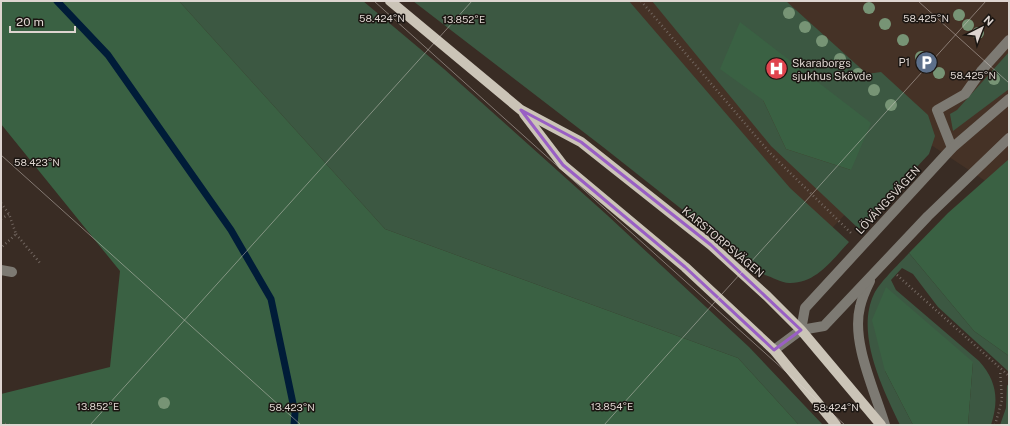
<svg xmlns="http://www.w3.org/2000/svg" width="1010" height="426" font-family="'Public Sans',sans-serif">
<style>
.built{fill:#453226}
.green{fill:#3c5842;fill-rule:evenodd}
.forest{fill:#3a6143}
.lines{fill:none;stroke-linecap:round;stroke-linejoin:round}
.stream{stroke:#001c38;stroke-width:7}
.path{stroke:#726760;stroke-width:2.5;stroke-dasharray:1 3;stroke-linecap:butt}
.minor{stroke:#7d7a73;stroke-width:10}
.major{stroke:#cbc4b7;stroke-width:10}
.tree{fill:#779475}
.marked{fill:none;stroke:#995fc4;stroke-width:3;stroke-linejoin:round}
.ticks{fill:none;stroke:#ded5d0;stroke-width:1;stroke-opacity:0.45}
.labels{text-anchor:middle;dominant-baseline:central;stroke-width:3;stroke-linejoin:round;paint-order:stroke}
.poi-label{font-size:11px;fill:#ded5d0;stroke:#1b1612;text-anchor:end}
.street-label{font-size:11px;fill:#ded5d0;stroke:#1b1612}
.ticks-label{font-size:10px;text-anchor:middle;fill:#ded5d0;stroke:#1b1612;stroke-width:3;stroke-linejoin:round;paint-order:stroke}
</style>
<rect width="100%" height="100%" fill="#392c24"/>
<path class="built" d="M459 1H1009V165L987 182 919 137 792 270Z"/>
<g class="green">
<path d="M179 1H363L444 69 607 215 749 347 823 425H799L738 358 385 229Z"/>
<path d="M413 1H629L790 188 849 242C833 259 816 284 789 283 782 283 772 277 765 275L603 147Z"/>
<path d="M652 1H786L867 74 881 72 928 115 935 136 929 154 859 229 771 146ZM763 100 851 170 786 149Z"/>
<path d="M1009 52V89L953 131 950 114 957 110Z"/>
<path d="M909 253 974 331 1009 356V372L938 307 913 274 902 268 891 280 896 290 979 361C997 381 999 400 991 425H968L973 362 885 371 913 425H900C883 389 855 334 874 294 879 283 900 263 909 253Z"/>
<path d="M1007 385 1009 386V425H1000L1006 408Z"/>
</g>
<g class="forest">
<path d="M1 1H179L385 229 738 358 799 425H1V394L110 367 120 271 1 124Z"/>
<path d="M740 22 871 123 851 170 786 149 763 100 720 69Z"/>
<path d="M1009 159V356L974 331 909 253 948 213Z"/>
<path d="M886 287 973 362 968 425H913L885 371 872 320Z"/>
</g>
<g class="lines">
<path class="stream" d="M57 1 108 55 231 230 271 299 295 413 294 425"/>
<g class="path">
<path d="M641 1 770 153 851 233"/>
<path d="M1 203 9 214 16 234 1 248"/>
<path d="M1 219 9 214"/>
<path d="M16 234 40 263"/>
<path d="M897 275 1009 376"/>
<path d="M1 423 10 425"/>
<path d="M995 425 1002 400 1000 370"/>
</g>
<g class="minor">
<path d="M952 148 937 110 965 94 982 70 1009 40"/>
<path d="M1 270 12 272"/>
<path d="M870 281C866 289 862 298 860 307 851 342 875 391 885 425"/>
<path d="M801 330 805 308 952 148 1009 99"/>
<path d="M774 350 801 330 824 326 928 216 1009 138"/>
</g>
<g class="major">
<path d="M390 1 521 110 581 142 711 245 767 296 801 330 881 425"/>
<path d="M524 114 563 165 685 267 774 350 836 425"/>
</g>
</g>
<g class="tree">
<circle cx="869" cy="8" r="6"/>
<circle cx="789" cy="13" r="6"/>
<circle cx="959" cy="15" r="6"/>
<circle cx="885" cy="24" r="6"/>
<circle cx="968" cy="25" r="6"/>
<circle cx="805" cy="27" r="6"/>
<circle cx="978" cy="33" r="6"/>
<circle cx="903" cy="40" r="6"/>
<circle cx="822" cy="41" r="6"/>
<circle cx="921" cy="57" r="6"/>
<circle cx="840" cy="59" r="6"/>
<circle cx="939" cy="73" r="6"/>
<circle cx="858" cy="74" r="6"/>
<circle cx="994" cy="79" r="6"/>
<circle cx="874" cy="90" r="6"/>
<circle cx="891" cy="105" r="6"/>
<circle cx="164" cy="403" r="6"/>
</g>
<path class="marked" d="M521 110 581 142 711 245 801 330 774 350 685 267 563 165Z"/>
<path class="ticks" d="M374 1 845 425M918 1 1009 83M1 155 301 425M90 425 472 1M604 425 986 1"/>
<defs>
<symbol id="parking-disc" viewBox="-11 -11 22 22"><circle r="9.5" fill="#5c6f8a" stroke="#1b1612"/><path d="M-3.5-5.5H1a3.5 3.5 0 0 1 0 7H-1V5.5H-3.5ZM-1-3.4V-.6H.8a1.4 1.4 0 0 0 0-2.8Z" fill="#fff"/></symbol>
<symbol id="hospital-disc" viewBox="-11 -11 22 22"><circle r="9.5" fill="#e0444e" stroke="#1b1612"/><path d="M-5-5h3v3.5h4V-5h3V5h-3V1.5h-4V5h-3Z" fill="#fff"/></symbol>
</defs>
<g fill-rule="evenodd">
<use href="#parking-disc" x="914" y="50" width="25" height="25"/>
<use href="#hospital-disc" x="764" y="56" width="25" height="25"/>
</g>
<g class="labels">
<g class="poi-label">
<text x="910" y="62">P1</text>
<text x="792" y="63" text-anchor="start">Skaraborgs<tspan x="792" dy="13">sjukhus Skövde</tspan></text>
</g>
<g class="street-label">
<text transform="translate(888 200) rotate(-47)">LÖVÄNGSVÄGEN</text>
<text transform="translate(723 242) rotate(40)">KARSTORPSVÄGEN</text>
</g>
</g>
<g class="ticks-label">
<text x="382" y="22">58.424°N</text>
<text x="926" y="22">58.425°N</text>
<text x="464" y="23">13.852°E</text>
<text x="973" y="79">58.425°N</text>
<text x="37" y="166">58.423°N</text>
<text x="98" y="410">13.852°E</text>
<text x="612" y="410">13.854°E</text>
<text x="292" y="411">58.423°N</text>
<text x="836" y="411">58.424°N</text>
</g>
<rect width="1010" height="426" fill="none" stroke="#ded5d0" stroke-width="4"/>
<g transform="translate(982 28) rotate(42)" stroke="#1b1612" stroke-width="3" paint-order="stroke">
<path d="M0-3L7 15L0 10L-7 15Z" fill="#ded5d0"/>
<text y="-6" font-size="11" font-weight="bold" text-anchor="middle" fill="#ded5d0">N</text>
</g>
<path d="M10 26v6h65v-6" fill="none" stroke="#ded5d0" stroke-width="2"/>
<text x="16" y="26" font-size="12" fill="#ded5d0" stroke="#1b1612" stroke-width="3" paint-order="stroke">20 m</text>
</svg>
